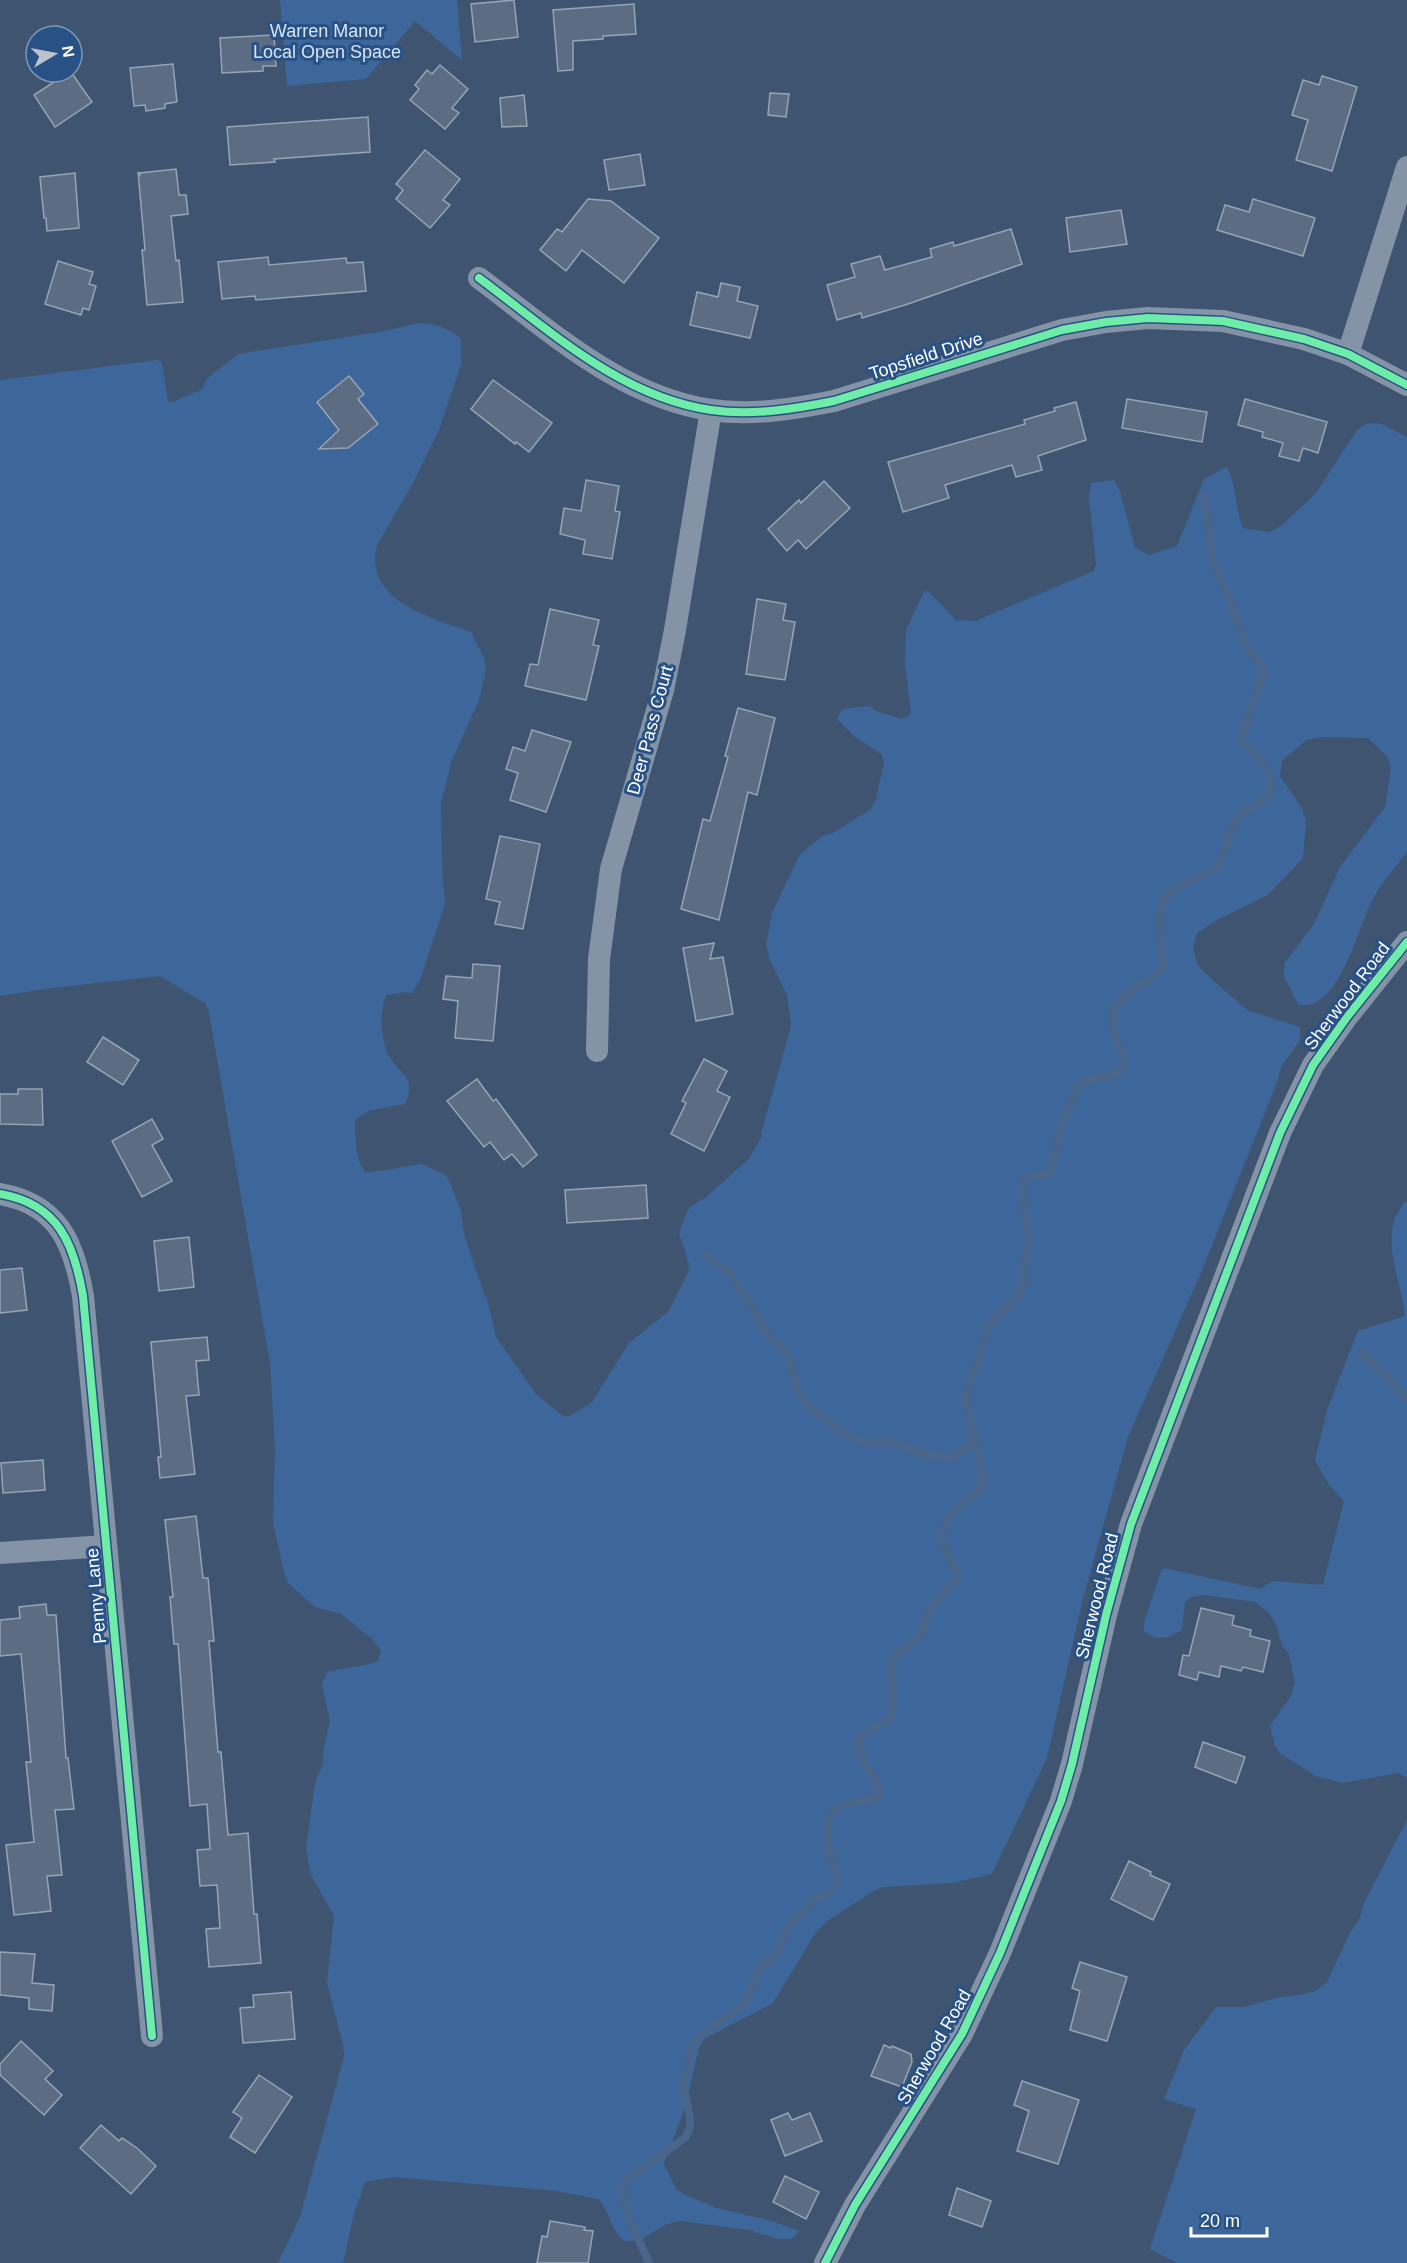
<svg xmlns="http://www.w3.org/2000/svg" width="1407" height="2263" font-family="Helvetica,sans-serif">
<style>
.green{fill:#3d679b}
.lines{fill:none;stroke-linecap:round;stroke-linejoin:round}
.stream{stroke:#496589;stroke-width:8}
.building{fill:#5b6c83;stroke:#97a4b4;stroke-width:1.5}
.minor{stroke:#8494a6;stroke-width:22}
.cycleway-casing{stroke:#285186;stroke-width:11}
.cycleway{stroke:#6deda7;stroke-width:8}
.labels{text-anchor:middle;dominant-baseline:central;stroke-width:6;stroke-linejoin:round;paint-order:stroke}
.park-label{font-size:18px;fill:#d6e5f6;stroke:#285186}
.street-label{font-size:18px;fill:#fff;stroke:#285186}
</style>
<rect width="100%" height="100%" fill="#3e5470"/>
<g class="green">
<path d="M280 0H457L462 60 415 21 366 79 287 86Z"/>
<path d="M419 323C434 323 450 329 461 339V365L439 430 412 485 377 545C363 601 431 618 471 632L484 658 486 670 479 700 452 760 441 803 442 866 445 904 420 980 412 993 404 992 387 995C378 1010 381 1044 391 1059 404 1077 416 1080 405 1104L368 1111 355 1120C356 1138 354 1158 366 1173L422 1164 447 1176 461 1211 464 1235 485 1296 487 1298 496 1337 536 1394 560 1414 568 1417 592 1402 629 1343 669 1311 688 1273 689 1264 679 1233 687 1212 690 1207 706 1197 749 1159 762 1136 761 1134 791 1026 787 995 769 958 766 944 772 913 800 854 823 836 835 832 871 809 876 799 884 762 881 754 854 736 837 719 842 709 869 706 876 711 902 719 911 714 905 663 906 630 924 592 928 591 956 620 975 621 1094 571 1096 564 1089 498 1091 483 1114 480 1120 491 1135 548 1149 555 1177 546 1204 479 1227 467C1237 487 1235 508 1243 528L1270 532 1281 526 1316 493 1357 430C1375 415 1388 428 1407 437V852C1396 867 1383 881 1374 897 1359 922 1339 1016 1298 1004L1284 976V964L1314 924 1340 867 1385 807 1391 768 1388 757 1368 738 1322 737 1306 740 1282 761 1280 776 1302 808 1306 821 1303 858 1268 895 1215 921 1197 933 1193 948 1197 964 1205 973 1247 1010 1300 1027V1040L1281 1067 1278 1080 1201 1273 1128 1437 1083 1598 1047 1758 992 1874 952 1883 884 1887 875 1890 827 1921 816 1932 773 2003 704 2039 699 2048 685 2108 664 2163 665 2167 677 2190 687 2196 717 2208 775 2222 799 2231 791 2239H779L749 2230 681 2221C666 2222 657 2230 644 2238 639 2241 630 2241 624 2241 611 2230 610 2211 598 2199L557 2191 394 2177 365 2182 354 2214 343 2263H278L300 2217 344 2057 343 2044 327 1983 334 1916 311 1875 306 1848 315 1783 323 1763V1751L330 1721 322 1685 327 1672C344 1668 362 1667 378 1661L381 1650 371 1638 341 1614 315 1607 288 1583 284 1572 273 1522 275 1448 270 1363 209 1013 206 1004 160 976 44 989 0 996V380L158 360 162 363 168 401 172 402 203 389 206 379 238 354 379 332Z"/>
<path d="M1405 1202H1407V1778L1399 1773 1343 1783 1316 1776 1280 1753 1275 1746 1270 1726 1291 1696 1295 1683 1289 1654 1283 1647 1275 1623 1269 1613 1255 1602 1204 1595 1192 1597 1185 1602 1182 1630C1167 1639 1159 1642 1144 1631V1622L1161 1571 1164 1568 1260 1589 1273 1581 1323 1585 1344 1501 1329 1485 1315 1460 1327 1410 1358 1331 1405 1316C1402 1285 1384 1249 1395 1218 1397 1213 1402 1207 1405 1202Z"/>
<path d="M1407 1820V2263H1177L1150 2249 1196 2109 1164 2099 1184 2050 1216 2007H1245L1280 1997 1293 1996 1316 1991 1327 1982 1351 1931 1359 1920 1365 1901Z"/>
</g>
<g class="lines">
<g class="stream">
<path d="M706 1255 732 1276 766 1331 788 1354 797 1390 809 1406 848 1437 871 1443 889 1442 926 1454 948 1458 954 1457 976 1441"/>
<path d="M1362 1353 1393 1382 1407 1401"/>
<path d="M649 2263C642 2244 615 2198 625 2181L686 2137 690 2127V2118L683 2082 688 2069 692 2045 709 2028 742 2007 746 2002 758 1970 776 1954 788 1928 817 1898 828 1895 838 1882C833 1860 814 1817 843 1805 853 1801 865 1801 876 1799L880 1792C875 1774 860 1761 857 1743 867 1727 880 1729 889 1718 897 1708 890 1673 893 1658L919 1638 927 1614 950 1585 957 1580C958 1570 952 1563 947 1554 930 1524 961 1506 981 1489L983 1475 972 1430 966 1398 971 1375 978 1364 983 1341 990 1323 1019 1296 1023 1286V1269L1029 1243 1023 1196 1024 1181 1027 1177 1045 1175 1051 1170 1059 1132 1078 1086 1086 1081 1119 1073 1123 1068 1124 1057 1113 1031V1010L1127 993 1153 977 1163 968C1163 951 1156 912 1165 898 1173 887 1204 875 1217 868 1226 853 1227 834 1236 820 1242 811 1255 807 1263 800 1286 781 1256 755 1242 742L1241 738 1264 670 1245 644 1227 593 1212 561 1205 496"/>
</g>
</g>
<g class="building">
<path d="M514 0 518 37 475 42 471 4Z"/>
<path d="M634 4 636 34 603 36V39L573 41V70L558 71 553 10Z"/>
<path d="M274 35 276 66H263V71L222 73 220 38Z"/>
<path d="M173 64 177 102 165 104V108L146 111 145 105 134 106 130 68Z"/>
<path d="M440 65 468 89 452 108 459 113 445 129 410 100 419 89 415 85 427 70 432 74Z"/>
<path d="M48 72H71L92 102 55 127 34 95 54 82Z"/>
<path d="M1322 76 1357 87 1332 171 1296 160 1308 120 1292 115 1303 80 1319 85Z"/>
<path d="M770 93 789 94 786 117 768 115Z"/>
<path d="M524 95 527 126 502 127 500 98Z"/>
<path d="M368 117 370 152 274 159 275 162 230 165 227 127Z"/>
<path d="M425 150 460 179 443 200 450 205 430 228 396 199 403 190 396 184Z"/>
<path d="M640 154 645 185 609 190 604 160Z"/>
<path d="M176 169 179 195H186L188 214 171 216 176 261 179 260 183 302 147 305 142 250H145L138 172 140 175V173Z"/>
<path d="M75 173 79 228 47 231 46 218H44L40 177Z"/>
<path d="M588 199 611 201 659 238 624 283 582 250 566 271 540 250 557 229 562 232Z"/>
<path d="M1253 199 1315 218 1303 256 1217 230 1225 205 1249 212Z"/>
<path d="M1121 210 1127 244 1070 252 1066 218Z"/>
<path d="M1011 229 1022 264 908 304 862 318 861 313 837 320 827 285 855 277 851 264 880 256 885 270 932 257 930 249 953 242 954 246Z"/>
<path d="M268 257 269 265 346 258 347 263 363 262 366 291 256 300 255 296 222 299 218 262Z"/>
<path d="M58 261 93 272 89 284 96 286 89 310 83 308 81 315 45 304Z"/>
<path d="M721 283 740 287 737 301 758 306 750 338 690 325 697 292 718 297Z"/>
<path d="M349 376 364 394 358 399 378 424 348 448 319 449 339 430 317 402Z"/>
<path d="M493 380 552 423 529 452 516 442 515 444 471 409Z"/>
<path d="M1127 399 1207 412 1202 442 1122 428Z"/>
<path d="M1245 399 1327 422 1318 453 1303 448 1299 461 1279 456 1283 443 1262 437 1263 432 1238 425Z"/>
<path d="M1076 402 1086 440 1038 456 1042 470 1016 477 1012 465 945 485 949 498 903 512 888 462 1025 424 1024 420 1055 411 1054 408Z"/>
<path d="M586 480 619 486 615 511 620 512 612 559 583 554 585 540 560 534 564 508 581 511Z"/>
<path d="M824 481 850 508 806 549 798 540 787 551 768 529 799 500 801 503Z"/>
<path d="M757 599 786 604 783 620 795 622 785 680 746 674Z"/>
<path d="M550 609 599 620 593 645 599 646 586 700 525 686 530 664 538 665Z"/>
<path d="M738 708 775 718 757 795 748 792 719 920 681 909 703 819 710 821 728 757 725 756Z"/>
<path d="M532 730 571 742 546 812 510 800 518 773 506 769 513 747 525 751Z"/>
<path d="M500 836 540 844 523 929 495 924 500 902 486 899Z"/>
<path d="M714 943 710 959 723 957 733 1014 696 1021 683 948Z"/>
<path d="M473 964 500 966 493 1041 455 1038 458 1001 443 999 446 976 472 978Z"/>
<path d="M103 1037 139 1060 123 1085 87 1062Z"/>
<path d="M704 1059 727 1071 717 1091 730 1097 704 1151 671 1134 686 1103 682 1101Z"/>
<path d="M477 1079 493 1101 496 1099 537 1155 523 1167 512 1154 504 1160 490 1142 484 1147 447 1101Z"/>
<path d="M18 1089H42L43 1125 0 1124V1094H18Z"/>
<path d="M152 1119 163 1139 152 1145 172 1181 142 1197 112 1141Z"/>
<path d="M646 1185 648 1218 567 1223 565 1190Z"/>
<path d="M189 1237 194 1287 159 1291 154 1241Z"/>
<path d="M22 1268 27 1310 0 1313V1270Z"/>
<path d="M207 1337 209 1360 196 1361 199 1395 186 1396 195 1474 160 1478 158 1457H161L151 1342Z"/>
<path d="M43 1460 45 1490 3 1493 1 1463Z"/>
<path d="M196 1516 203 1578H208L214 1641H209L218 1752H221L228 1835 248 1833 254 1914H257L261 1963 209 1967 206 1929 220 1928 217 1885 200 1886 197 1850 210 1849 207 1804 190 1806 178 1644H174L170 1597H173L165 1520Z"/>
<path d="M46 1604 47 1615H56L66 1758H68L74 1809 55 1810 62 1875 47 1876 51 1911 14 1915 6 1845 34 1842 26 1762H31L21 1654 0 1656V1620L20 1618 19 1607Z"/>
<path d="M1201 1608 1234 1616 1232 1625 1251 1630 1250 1636 1270 1641 1263 1672 1243 1667 1241 1671 1221 1666 1219 1677 1199 1672 1197 1680 1179 1675 1183 1655 1189 1656Z"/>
<path d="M1203 1742 1245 1757 1236 1783 1195 1767Z"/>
<path d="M1129 1861 1151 1872 1150 1875 1170 1884 1153 1920 1111 1899Z"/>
<path d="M0 1952 35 1954 32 1983 54 1985 52 2011 29 2009V1998L0 1995Z"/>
<path d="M1080 1962 1127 1977 1107 2041 1070 2030 1080 1991 1072 1988Z"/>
<path d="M291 1992 295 2039 243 2043 240 2008 254 2007 253 1995Z"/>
<path d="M21 2041 53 2071 45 2079 62 2095 44 2115 0 2075V2064Z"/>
<path d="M884 2045 891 2048 892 2046 911 2054 912 2062 902 2087 871 2076Z"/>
<path d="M259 2075 292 2097 255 2153 230 2137 242 2118 233 2112Z"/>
<path d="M1022 2081 1079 2100 1058 2164 1017 2151 1029 2111 1014 2105Z"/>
<path d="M788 2113 792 2120 810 2113 822 2141 785 2156 771 2120Z"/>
<path d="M101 2125 119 2141 122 2138 137 2148 156 2166 131 2194 80 2148Z"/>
<path d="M785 2176 819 2192 806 2219 773 2202Z"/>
<path d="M957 2188 991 2201 982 2227 949 2215Z"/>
<path d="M550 2221 585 2227 584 2230 593 2231 588 2263H537L542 2236 547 2237Z"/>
</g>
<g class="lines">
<g class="minor">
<path d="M479 278C549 330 621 397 711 410 752 416 794 409 834 401L1062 330 1106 322 1148 318 1223 321 1304 339 1348 354 1407 385"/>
<path d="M1348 354 1407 167"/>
<path d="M597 1051 599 959 611 869 663 690 675 630 711 410"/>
<path d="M0 1194C58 1204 74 1243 83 1296L152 2036"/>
<path d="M0 1553 106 1546"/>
<path d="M825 2263 855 2205 962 2034 1000 1953 1061 1801 1072 1764 1106 1615 1131 1524 1280 1133 1313 1065 1347 1017 1407 942"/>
</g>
<defs>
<g id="cycleway">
<path d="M479 278C549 330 621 397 711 410 752 416 794 409 834 401L1062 330 1106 322 1148 318 1223 321 1304 339 1348 354 1407 385"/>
<path d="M0 1194C58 1204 74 1243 83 1296L152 2036"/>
<path d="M825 2263 855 2205 962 2034 1000 1953 1061 1801 1072 1764 1106 1615 1131 1524 1280 1133 1313 1065 1347 1017 1407 942"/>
</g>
</defs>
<use href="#cycleway" class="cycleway-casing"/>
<use href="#cycleway" class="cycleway"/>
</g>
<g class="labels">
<g class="park-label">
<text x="327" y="31">Warren Manor<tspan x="327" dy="21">Local Open Space</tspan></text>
</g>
<g class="street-label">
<text transform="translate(926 356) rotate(-18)">Topsfield Drive</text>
<text transform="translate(650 730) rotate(-75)">Deer Pass Court</text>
<text transform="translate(1347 996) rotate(-53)">Sherwood Road</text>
<text transform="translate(96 1596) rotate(-95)">Penny Lane</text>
<text transform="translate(1097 1596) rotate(-76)">Sherwood Road</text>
<text transform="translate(934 2047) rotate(-60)">Sherwood Road</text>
</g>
</g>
<g transform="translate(54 54) rotate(80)"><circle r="28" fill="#285186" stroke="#7e97b6" stroke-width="1.5"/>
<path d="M0-4.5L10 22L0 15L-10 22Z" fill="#bbc3cd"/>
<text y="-9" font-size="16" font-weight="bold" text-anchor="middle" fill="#ffffff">N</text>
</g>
<path d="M1191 2227v9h76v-9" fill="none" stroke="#ffffff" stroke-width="3"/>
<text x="1200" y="2227" font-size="18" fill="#ffffff" stroke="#285186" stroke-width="4.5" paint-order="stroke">20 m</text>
</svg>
